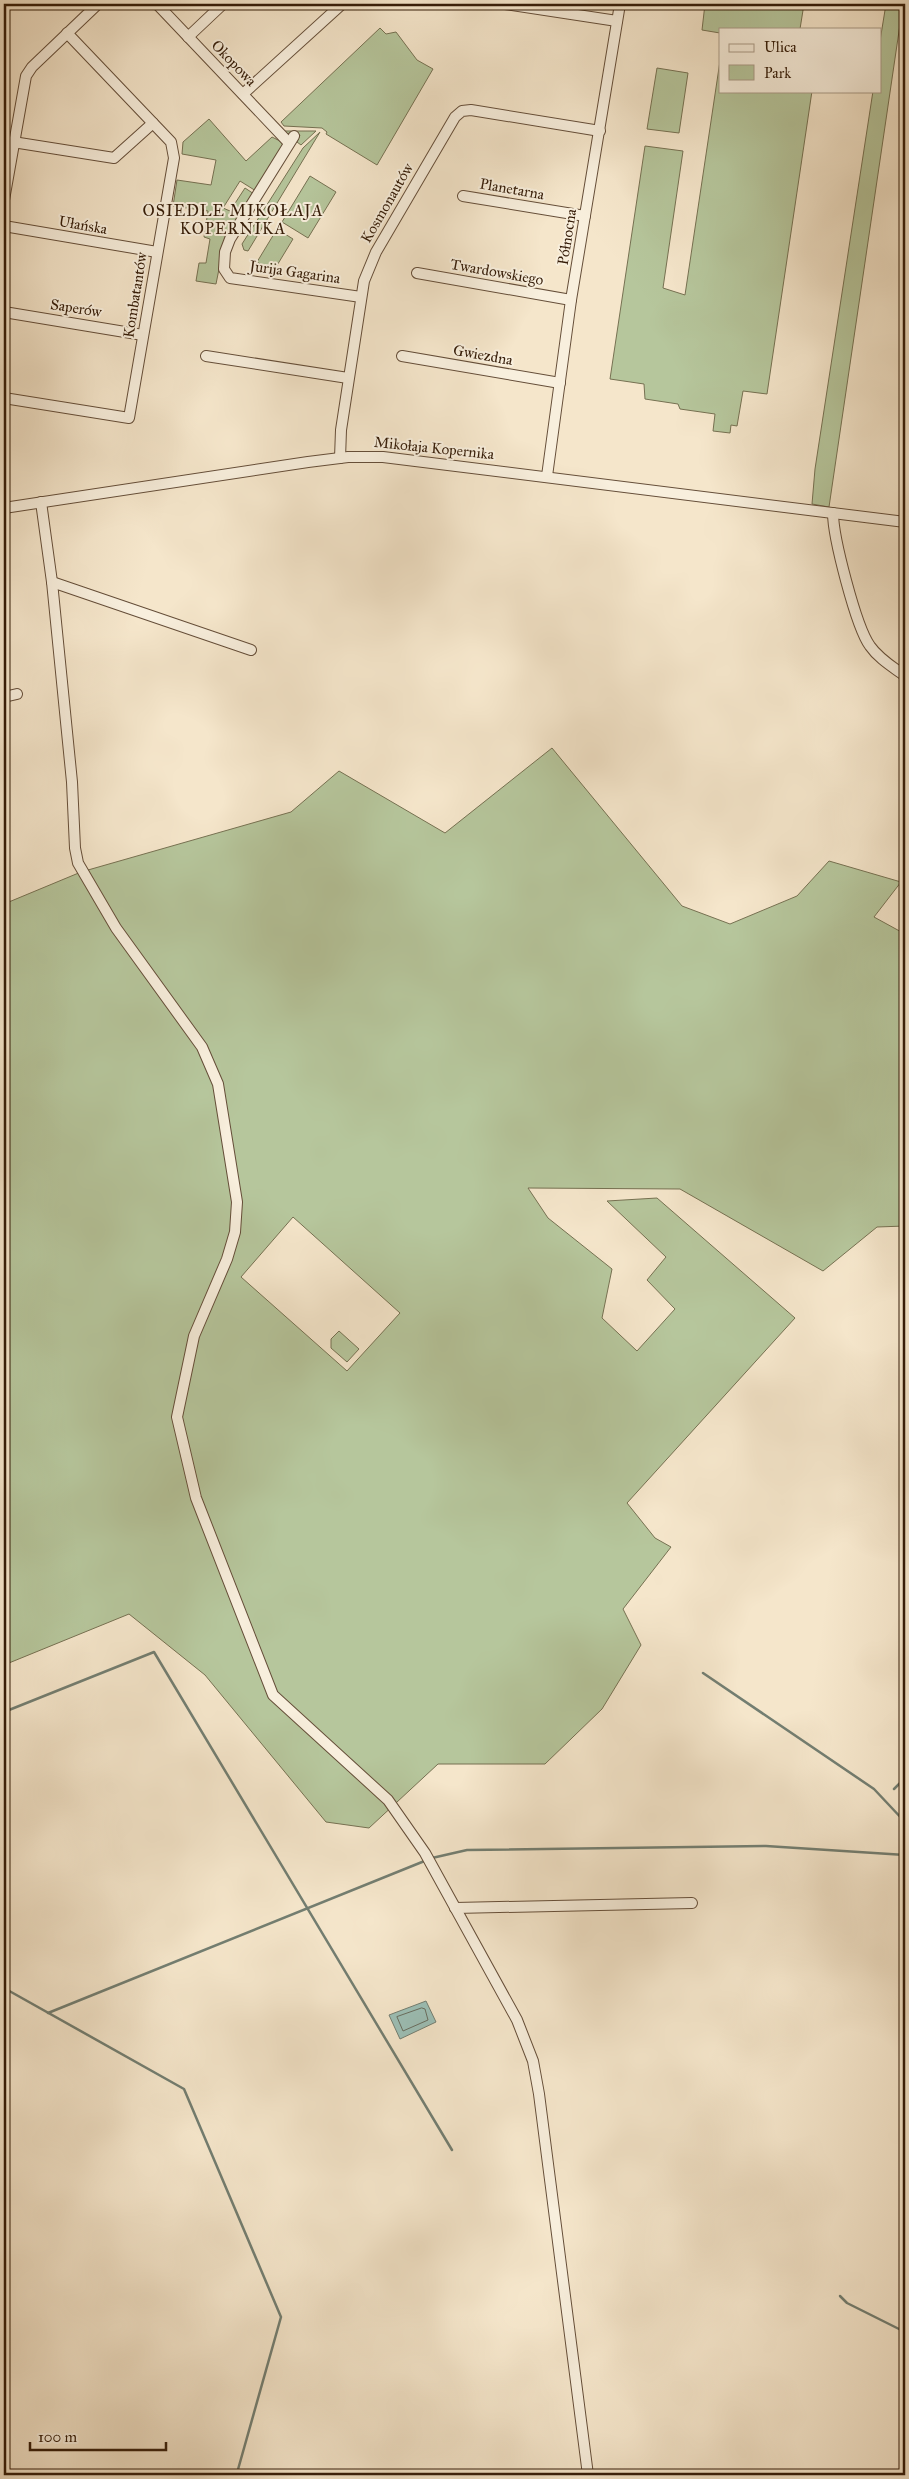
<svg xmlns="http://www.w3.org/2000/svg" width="909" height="2479" font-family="'IM FELL Great Primer',serif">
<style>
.green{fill:#b6c69c;stroke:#767152;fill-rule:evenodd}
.water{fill:#9cc0b7;stroke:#737e71}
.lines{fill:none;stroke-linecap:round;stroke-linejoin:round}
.shore{stroke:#686e60;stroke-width:1}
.stream{stroke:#737e71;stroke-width:2.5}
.minor-casing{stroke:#654e39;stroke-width:12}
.minor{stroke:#f8efdd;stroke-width:10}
.labels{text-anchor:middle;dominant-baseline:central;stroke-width:4;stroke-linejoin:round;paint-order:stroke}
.street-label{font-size:15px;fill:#351c08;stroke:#f8efdd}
.neighbourhood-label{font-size:16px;letter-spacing:1px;fill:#351c08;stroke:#f8efdd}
</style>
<rect width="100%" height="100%" fill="#f5e6cb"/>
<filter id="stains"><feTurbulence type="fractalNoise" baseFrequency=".004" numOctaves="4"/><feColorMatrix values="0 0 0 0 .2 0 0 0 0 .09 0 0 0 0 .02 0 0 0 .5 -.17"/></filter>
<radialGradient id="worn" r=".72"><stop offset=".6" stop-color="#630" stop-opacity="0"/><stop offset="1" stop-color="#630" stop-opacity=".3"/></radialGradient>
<g class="green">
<path d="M705 4H804L800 29H720V33L702 30Z"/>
<path d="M886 4H903L829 507 812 504 815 469 873 91H880V41Z"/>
<path d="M380 28 386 34 396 32 417 60 433 69 377 165 326 134 327 132 322 128 284 126 281 122Z"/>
<path d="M720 61V91H812L767 394 743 391 737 426 731 425 730 433 713 431 715 414 680 409 678 404 645 399 644 384 610 379 645 146 683 151 663 288 685 295Z"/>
<path d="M657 68 688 73 679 133 647 129Z"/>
<path d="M209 119 246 161 272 137 282 142 283 147 256 191 240 181 223 208 230 211 245 188 254 194 225 239 216 284 196 281 199 263H206L210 239 204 237 208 211 173 206 177 180 211 185 216 160 182 154 183 142Z"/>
<path d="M283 131H316L301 145 297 142 300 135 294 132 286 134Z"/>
<path d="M320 132 248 251 244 250 242 244 303 148Z"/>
<path d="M310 176 336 192 308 238 282 222Z"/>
<path d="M277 229 293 239 273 272 257 262Z"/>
<path d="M552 748 682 906 730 924 797 896 829 861 901 882 874 917 905 934V1226L877 1227 823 1271 680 1189 528 1188 548 1218 612 1269 602 1318 637 1351 675 1309 647 1280 666 1257 607 1201 657 1198 795 1318 627 1503 655 1538 671 1547 623 1609 641 1645 602 1709 545 1764H438L369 1828 326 1822 205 1675 129 1614 4 1665V904L81 872 291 812 339 771 445 833ZM293 1217 400 1313 347 1371 241 1277Z"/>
<path d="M339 1331 359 1349 347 1362 331 1348V1339Z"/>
</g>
<path class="water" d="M426 2001 436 2022 400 2039 389 2015Z"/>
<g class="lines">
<path class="shore" d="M422 2008 425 2009 428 2020 403 2031 397 2017Z"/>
<g class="stream">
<path d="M703 1673 874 1789 905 1822"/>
<path d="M4 1712 154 1652 452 2150"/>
<path d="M894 1789 905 1778"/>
<path d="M432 1858 467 1850 766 1846 905 1855"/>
<path d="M4 1988 184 2089 281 2317 237 2473 192 2475"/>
<path d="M48 2013 427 1860"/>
<path d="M840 2296 847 2303 905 2332"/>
</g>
<defs>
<g id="minor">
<path d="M157 4 289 143"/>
<path d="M505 4 617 21"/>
<path d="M188 37 223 4"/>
<path d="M243 94 342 4"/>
<path d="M294 136 230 239 225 252 224 269 230 278 237 279 361 297"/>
<path d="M13 142 114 158 153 123"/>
<path d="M463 196 585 216"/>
<path d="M4 200 26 76 32 67 98 4"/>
<path d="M4 226 157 252"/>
<path d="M417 273 571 300"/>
<path d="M4 312 143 335"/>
<path d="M206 356 348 378"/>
<path d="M402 356 560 383"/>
<path d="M4 398 129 418 174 158 171 142 67 33"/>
<path d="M340 458 341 430 364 281 376 252 455 117 462 111 471 110 600 131"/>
<path d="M547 476 571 300 620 4"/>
<path d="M41 502 52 582 72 782 75 848 78 863 116 928 202 1047 218 1084 237 1202 235 1232 227 1259 194 1336 177 1417 196 1498 273 1695 388 1800 425 1853 517 2020 533 2061 539 2094 588 2475"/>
<path d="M4 508 308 462 348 457H383L905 522"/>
<path d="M833 513C833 537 856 627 870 646 879 659 893 667 905 676"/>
<path d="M52 582 251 650"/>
<path d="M4 697 17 694"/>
<path d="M455 1908 692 1903"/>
</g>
</defs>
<use href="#minor" class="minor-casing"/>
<use href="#minor" class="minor"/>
</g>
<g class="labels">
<g class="street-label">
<text transform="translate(234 63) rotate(46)">Okopowa</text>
<text transform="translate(512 189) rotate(10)">Planetarna</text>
<text transform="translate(387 203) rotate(-60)">Kosmonautów</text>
<text transform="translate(83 225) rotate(10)">Ułańska</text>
<text transform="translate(567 237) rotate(-81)">Północna</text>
<text transform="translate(295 272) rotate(8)">Jurija Gagarina</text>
<text transform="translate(497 272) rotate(10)">Twardowskiego</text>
<text transform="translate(135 295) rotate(-81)">Kombatantów</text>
<text transform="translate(76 308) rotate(9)">Saperów</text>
<text transform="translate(483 355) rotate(10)">Gwiezdna</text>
<text transform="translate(434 448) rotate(6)">Mikołaja Kopernika</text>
</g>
<g class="neighbourhood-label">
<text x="233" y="210">OSIEDLE MIKOŁAJA<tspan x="233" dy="18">KOPERNIKA</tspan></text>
</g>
</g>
<rect width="909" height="2479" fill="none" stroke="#f5e6cb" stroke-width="20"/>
<rect x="5" y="5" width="899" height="2469" fill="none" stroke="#351c08" stroke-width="2.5"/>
<rect x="10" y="10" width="889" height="2459" fill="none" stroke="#351c08"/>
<rect x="719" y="28" width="162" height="65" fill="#f8efdd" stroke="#aa9b88"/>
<rect x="729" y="44" width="25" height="8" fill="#f8efdd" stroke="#aa9b88"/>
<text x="764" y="52" font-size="15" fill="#351c08">Ulica</text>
<rect x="729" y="65" width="25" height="15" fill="#b6c69c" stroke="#aa9b88"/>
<text x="764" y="78" font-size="15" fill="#351c08">Park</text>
<path d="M30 2442v8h136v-8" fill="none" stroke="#351c08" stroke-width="2.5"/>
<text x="38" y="2442" font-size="15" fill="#351c08" stroke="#f8efdd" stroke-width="4" paint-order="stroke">100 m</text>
<rect width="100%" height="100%" filter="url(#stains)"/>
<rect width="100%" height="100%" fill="url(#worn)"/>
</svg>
